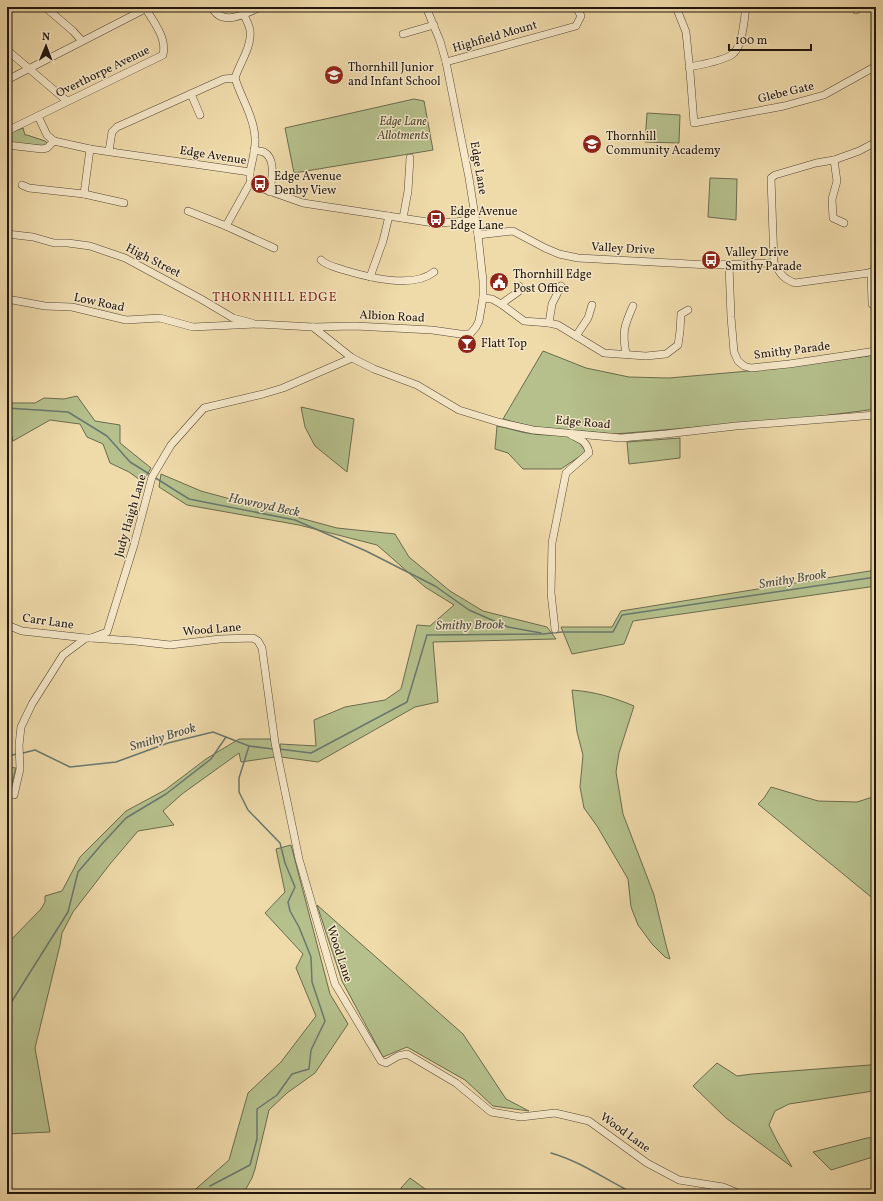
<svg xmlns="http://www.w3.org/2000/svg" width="883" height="1201" font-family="Vollkorn,serif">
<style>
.green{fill:#b5c08c;stroke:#6a6b4e}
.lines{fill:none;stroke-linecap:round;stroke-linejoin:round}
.stream{stroke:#69786e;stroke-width:1.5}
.minor-casing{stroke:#544736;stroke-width:8}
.minor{stroke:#f5e7c8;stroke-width:7}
.labels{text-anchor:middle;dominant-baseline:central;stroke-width:3;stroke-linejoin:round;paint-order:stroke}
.street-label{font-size:12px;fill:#20160f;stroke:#f5e7c8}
.poi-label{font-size:12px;fill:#20160f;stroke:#f5e7c8;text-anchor:start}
.park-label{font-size:12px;font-style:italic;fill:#4d4934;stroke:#f5e7c8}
.neighbourhood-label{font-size:13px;letter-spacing:1px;fill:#7a1f14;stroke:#f5e7c8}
.water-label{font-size:13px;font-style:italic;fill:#4b4f46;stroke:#f5e7c8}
</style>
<rect width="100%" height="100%" fill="#efdaaa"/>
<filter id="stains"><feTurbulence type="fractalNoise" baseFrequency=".005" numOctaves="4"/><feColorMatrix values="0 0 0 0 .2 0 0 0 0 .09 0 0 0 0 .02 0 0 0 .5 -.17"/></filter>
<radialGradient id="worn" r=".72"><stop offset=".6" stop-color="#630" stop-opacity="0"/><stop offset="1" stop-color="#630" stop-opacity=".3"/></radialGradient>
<g class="green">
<path d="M414 99 424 101 433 150 294 173 285 128Z"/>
<path d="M647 113 680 115 679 143 645 142Z"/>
<path d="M23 128 25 135H27L45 141 48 144 43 146 7 142V134Z"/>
<path d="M710 178 737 179 736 220 708 217Z"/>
<path d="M543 351 586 368 629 377 669 378 749 371 876 355V409L807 418 615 434 533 427 503 419Z"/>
<path d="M77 396 95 421 120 425V443L151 468 143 482 129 472 110 463 103 444 87 437 80 424 50 420 13 441 7 419V403H35L44 398 64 399Z"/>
<path d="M301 407 354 419 347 472 315 446 305 427Z"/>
<path d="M497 426C509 428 521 433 534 434 555 437 573 429 586 452L561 469H523L508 453 495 449Z"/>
<path d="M680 438V458L629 464 627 442Z"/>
<path d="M161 474 201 491 337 528 395 534 409 557 450 591 483 611 547 627 556 639 433 642 438 702 415 707 318 762 281 757 280 744 316 746 314 720 345 707 385 700 401 689 417 625 430 626 454 605 425 587 377 545 299 525 187 505 159 487Z"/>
<path d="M876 570V586L633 621 624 644 572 654 561 627H612L621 611Z"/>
<path d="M572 690C596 692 612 697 634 706L619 753 616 772 623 814 654 895 666 945 670 959 665 957 652 944 638 925 631 907 628 879 597 826 584 808 580 787 583 755 577 732Z"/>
<path d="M239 739H271L275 757 241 762 239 753 182 794 163 811 174 825 138 831 110 864 73 912 62 933 60 945 35 1048 50 1132 7 1134V944L41 909 45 902V896L62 891 80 857 126 811 165 790 206 759Z"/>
<path d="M7 767 16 768 10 791 7 792Z"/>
<path d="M771 787 818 801 857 802 876 796V901L758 804 764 798Z"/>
<path d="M291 845 330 994 348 1024 315 1073 287 1093 269 1110 255 1169 252 1178 243 1194H190L229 1160 248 1093 281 1062 316 1016 296 968 303 954 265 913 285 892 276 849Z"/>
<path d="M317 905 463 1034 506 1099 529 1111 493 1106 465 1080 407 1047 383 1057 342 981Z"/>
<path d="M876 1062V1089L873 1091 789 1104 775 1111 769 1125 777 1141 792 1167 726 1118 693 1086 717 1063 737 1076 752 1074 870 1065Z"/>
<path d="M876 1137V1156L831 1170 813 1152 867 1138Z"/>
<path d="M410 1178 432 1194H403L401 1188Z"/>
</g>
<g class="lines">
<g class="stream">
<path d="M7 408 68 412 107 436 130 462 151 475"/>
<path d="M154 477 189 499 295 520 366 551 435 586 469 610 508 627 541 633"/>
<path d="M279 749 311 753 407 702 427 635 543 634 562 632H613L622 615 876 577"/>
<path d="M23 753 35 750 70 767 116 762 168 743 213 732 249 746 273 749"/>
<path d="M7 756 17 754"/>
<path d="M7 1009 68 912 78 872 102 844 126 818 166 794 211 759 226 737"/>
<path d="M551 1153C582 1162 606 1180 635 1194"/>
<path d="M210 1186 250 1165 257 1139V1109L277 1095 292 1074 309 1069 311 1050 325 1021 312 982 311 957 299 927 290 911 288 902 295 887 285 863 280 843 248 810 239 792V778L249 746"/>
</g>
<defs>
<g id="minor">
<path d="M45 7 73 31 82 41"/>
<path d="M212 7C221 27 246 14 260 7"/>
<path d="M676 7 686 32 690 72 694 123 784 106 824 95 876 66"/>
<path d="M856 10 860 7"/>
<path d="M403 34 434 25"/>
<path d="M7 50 67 101"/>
<path d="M446 62 576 26 581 16 577 9"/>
<path d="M689 67C700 65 727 60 734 53 743 43 744 20 746 7"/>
<path d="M235 78C240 62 252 47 250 30 249 25 246 19 244 15"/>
<path d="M7 80 149 7"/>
<path d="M191 94 200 115"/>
<path d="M38 116 47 135 54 141 90 149 250 172V178L255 186 303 203 434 223 457 222 475 218"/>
<path d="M7 131 163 55C167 38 154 23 146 9"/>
<path d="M876 142 859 151 834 160 816 163 775 175 771 178 774 263C780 273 783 279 795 283L876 272"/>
<path d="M7 145 42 149 47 148 54 141"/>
<path d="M254 150C257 151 261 151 264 152 277 160 271 180 270 192"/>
<path d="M109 151 112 132 117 127 224 79 235 78C241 98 254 117 255 138 256 149 252 161 250 172"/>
<path d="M834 160 837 181 832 199 833 218 844 223"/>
<path d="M22 185 29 188 84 194 90 149"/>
<path d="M84 194 124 203"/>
<path d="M188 211 226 226 274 248"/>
<path d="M403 218 408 191 410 158"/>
<path d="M226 226 251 181"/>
<path d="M7 234 33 237 54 243H68L90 246 125 258 201 299 233 318 252 323"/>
<path d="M478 235 513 231 545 248 559 254 578 258 709 265 774 263"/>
<path d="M321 260C327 266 336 267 344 270 367 277 413 289 434 272"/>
<path d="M729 265 731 317 734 352 738 361 744 366 751 368 789 364 876 351"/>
<path d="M871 272 872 304"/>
<path d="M370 277 383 241 389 216"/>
<path d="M483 298 492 299 501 304 524 321 549 323 558 325 604 353 646 356 666 354 678 345 680 331 681 314 688 310"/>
<path d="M7 299 45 306 72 307 126 320 160 318 193 327 258 324 313 327 355 326 432 330 460 334H470L476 327 479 321 483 298V281L478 235 469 178 446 62 440 41 426 7"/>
<path d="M501 304 518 292 519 286"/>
<path d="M549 323 552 304 561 286"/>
<path d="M313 327 352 358 374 369 417 385 459 410 498 422 533 430 621 438 666 434 736 426 876 415"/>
<path d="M576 336 588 318 592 305"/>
<path d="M626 354C622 332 624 326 633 306"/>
<path d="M7 625 22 631 86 638"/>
<path d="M555 629 551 593 552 543 566 473 589 453C587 441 581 440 571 435"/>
<path d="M91 638 135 641 170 645 220 639 253 638 258 641 262 648 275 743 299 859 335 984 381 1061 386 1063 398 1056 407 1054 456 1083 491 1112 521 1117 555 1113 589 1121 647 1163 679 1180 723 1187 740 1194"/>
<path d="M14 795 20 769 19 745 21 727 32 704 63 655 86 638H91L107 632 134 545 152 477 171 445 204 408 263 394 283 388 352 358"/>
</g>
</defs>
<use href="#minor" class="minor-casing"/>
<use href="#minor" class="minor"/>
</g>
<defs>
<symbol id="school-disc" viewBox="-11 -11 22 22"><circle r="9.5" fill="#8f2418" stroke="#f5e7c8"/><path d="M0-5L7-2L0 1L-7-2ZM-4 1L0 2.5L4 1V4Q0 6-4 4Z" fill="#fff"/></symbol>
<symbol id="bus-disc" viewBox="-11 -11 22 22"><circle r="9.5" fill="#8f2418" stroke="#f5e7c8"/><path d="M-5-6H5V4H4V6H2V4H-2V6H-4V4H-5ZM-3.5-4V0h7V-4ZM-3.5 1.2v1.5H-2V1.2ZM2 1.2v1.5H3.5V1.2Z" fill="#fff"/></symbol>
<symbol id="civic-disc" viewBox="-11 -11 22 22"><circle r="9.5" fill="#8f2418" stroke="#f5e7c8"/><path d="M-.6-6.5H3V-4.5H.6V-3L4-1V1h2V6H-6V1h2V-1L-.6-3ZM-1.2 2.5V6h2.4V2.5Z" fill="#fff"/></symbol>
<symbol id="bar-disc" viewBox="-11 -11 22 22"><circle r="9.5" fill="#8f2418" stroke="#f5e7c8"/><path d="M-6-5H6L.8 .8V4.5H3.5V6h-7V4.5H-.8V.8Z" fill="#fff"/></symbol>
</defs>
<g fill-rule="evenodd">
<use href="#school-disc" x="323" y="64" width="22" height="22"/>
<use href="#school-disc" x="581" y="133" width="22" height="22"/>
<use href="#bus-disc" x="249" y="173" width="22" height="22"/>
<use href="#bus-disc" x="425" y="208" width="22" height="22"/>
<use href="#bus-disc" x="700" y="249" width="22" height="22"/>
<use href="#civic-disc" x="488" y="271" width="22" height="22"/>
<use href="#bar-disc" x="456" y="333" width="22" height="22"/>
</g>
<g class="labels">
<g class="street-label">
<text transform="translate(495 37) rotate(-16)">Highfield Mount</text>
<text transform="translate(103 72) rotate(-26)">Overthorpe Avenue</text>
<text transform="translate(786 93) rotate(-14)">Glebe Gate</text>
<text transform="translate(213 156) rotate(9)">Edge Avenue</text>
<text transform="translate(478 168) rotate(80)">Edge Lane</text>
<text transform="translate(623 249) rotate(3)">Valley Drive</text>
<text transform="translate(153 261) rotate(27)">High Street</text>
<text transform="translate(99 303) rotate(12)">Low Road</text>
<text transform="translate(392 317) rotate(3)">Albion Road</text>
<text transform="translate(792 351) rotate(-7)">Smithy Parade</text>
<text transform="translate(583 423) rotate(5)">Edge Road</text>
<text transform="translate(131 516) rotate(-74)">Judy Haigh Lane</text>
<text transform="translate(48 622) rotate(8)">Carr Lane</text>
<text transform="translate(212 630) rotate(-5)">Wood Lane</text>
<text transform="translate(339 954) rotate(72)">Wood Lane</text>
<text transform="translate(625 1133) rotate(36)">Wood Lane</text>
</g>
<g class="poi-label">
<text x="348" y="68">Thornhill Junior<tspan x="348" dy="14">and Infant School</tspan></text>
<text x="606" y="137">Thornhill<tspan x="606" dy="14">Community Academy</tspan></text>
<text x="274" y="177">Edge Avenue<tspan x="274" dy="14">Denby View</tspan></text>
<text x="450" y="212">Edge Avenue<tspan x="450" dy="14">Edge Lane</tspan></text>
<text x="725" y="253">Valley Drive<tspan x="725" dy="14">Smithy Parade</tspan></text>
<text x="513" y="275">Thornhill Edge<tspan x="513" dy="14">Post Office</tspan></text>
<text x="481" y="344">Flatt Top</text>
</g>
<g class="park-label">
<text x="403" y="122">Edge Lane<tspan x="403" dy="14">Allotments</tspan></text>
</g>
<g class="neighbourhood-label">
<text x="275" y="298">THORNHILL EDGE</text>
</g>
<g class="water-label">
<text transform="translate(264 506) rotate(12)">Howroyd Beck</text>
<text transform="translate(793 580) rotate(-9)">Smithy Brook</text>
<text transform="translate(470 626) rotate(-1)">Smithy Brook</text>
<text transform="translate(163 738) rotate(-17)">Smithy Brook</text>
</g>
</g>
<rect width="883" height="1201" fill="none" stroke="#efdaaa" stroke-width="24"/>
<rect x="8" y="8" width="867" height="1185" fill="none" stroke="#20160f" stroke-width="2"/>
<rect x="12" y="12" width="859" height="1177" fill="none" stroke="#20160f"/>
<g transform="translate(46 46) rotate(1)" stroke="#f5e7c8" stroke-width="3" paint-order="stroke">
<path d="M0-3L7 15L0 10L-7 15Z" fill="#20160f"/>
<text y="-6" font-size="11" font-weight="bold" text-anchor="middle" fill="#20160f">N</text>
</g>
<path d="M729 44v6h82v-6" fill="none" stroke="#20160f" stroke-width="2"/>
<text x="735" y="44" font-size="12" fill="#20160f" stroke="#f5e7c8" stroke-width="3" paint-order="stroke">100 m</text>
<rect width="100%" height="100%" filter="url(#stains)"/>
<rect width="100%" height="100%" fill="url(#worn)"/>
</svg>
